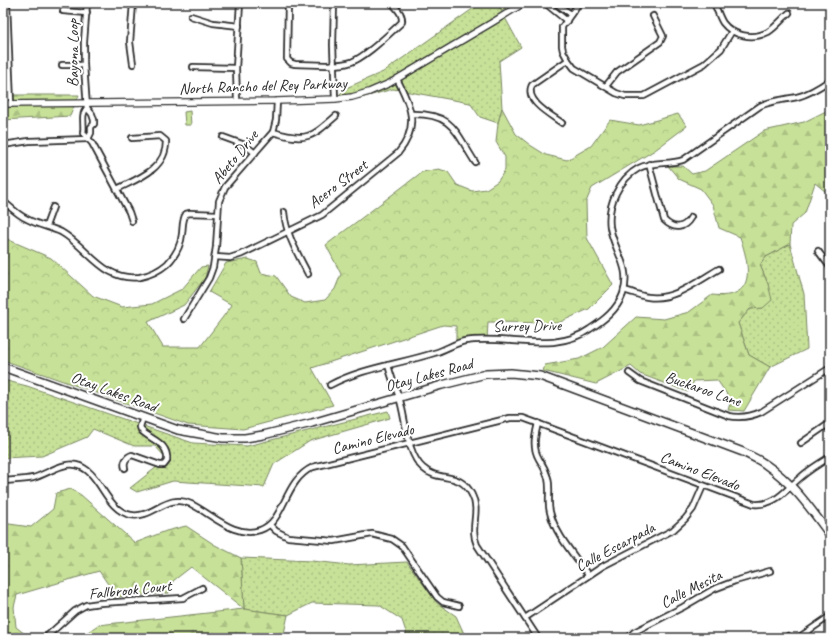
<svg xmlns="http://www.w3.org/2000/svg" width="833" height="641" font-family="Caveat,sans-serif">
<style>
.grass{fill:url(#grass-dots);stroke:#798662}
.forest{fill:url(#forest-firs);stroke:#798662}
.park{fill:url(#park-crowns);stroke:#798662}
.garden{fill:#c7e198;stroke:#798662}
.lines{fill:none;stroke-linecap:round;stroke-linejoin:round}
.stream{stroke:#5c8c93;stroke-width:1}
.minor-casing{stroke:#2b2b2b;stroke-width:8}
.tertiary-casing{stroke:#2b2b2b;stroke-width:8}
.primary-casing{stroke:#2b2b2b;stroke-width:10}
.minor{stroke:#fff;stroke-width:4.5}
.tertiary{stroke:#fff;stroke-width:5.5}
.primary{stroke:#fff;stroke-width:7}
.labels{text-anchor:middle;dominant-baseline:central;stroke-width:4;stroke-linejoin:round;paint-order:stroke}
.street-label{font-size:16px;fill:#2b2b2b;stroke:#fff}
</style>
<defs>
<pattern id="grass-dots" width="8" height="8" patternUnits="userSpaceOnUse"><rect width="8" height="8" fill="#c7e198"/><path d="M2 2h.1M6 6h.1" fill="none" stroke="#abc183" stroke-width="1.8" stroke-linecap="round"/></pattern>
<pattern id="forest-firs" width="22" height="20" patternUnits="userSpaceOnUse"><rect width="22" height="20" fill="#c7e198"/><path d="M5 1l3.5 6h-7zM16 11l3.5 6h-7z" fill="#abc183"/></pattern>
<pattern id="park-crowns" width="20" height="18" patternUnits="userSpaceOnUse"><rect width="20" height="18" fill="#c7e198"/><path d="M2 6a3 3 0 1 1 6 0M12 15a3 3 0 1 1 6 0" fill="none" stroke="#abc183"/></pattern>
</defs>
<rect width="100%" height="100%" fill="#fff"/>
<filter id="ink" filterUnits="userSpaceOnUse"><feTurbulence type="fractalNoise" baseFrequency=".025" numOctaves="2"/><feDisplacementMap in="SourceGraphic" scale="8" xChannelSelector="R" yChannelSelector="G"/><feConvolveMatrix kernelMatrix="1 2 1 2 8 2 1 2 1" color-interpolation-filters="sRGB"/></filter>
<g filter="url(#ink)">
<g class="grass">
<path d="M481 3H497L521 47 499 61 502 108 498 123 480 117 470 103 393 89 361 98 335 99 346 88 383 72Z"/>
<path d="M790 244 804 294 807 349 770 367 749 355 738 323 750 309 763 308 768 284 760 265 766 257Z"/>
<path d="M3 380 27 386 193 443 247 446 388 411 390 418 310 441 274 464 264 487 173 481 137 492 130 488 167 459 155 446H134L93 429 87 437 42 456 3 458Z"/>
<path d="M241 558 312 561 349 565 407 562 437 603 456 616 466 638H408L402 620 379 605 312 603 288 615 244 609Z"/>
</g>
<g class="forest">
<path d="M3 95H79L70 116 3 120Z"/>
<path d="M830 109V197L826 192 815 183 805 213 791 225 790 244 766 257 760 265 768 284 772 300 763 308 750 309 738 323 749 355 770 367 744 411 728 410 731 400 717 380 694 381 688 392 640 374 631 366 596 384 543 371 545 365 579 359 603 347 636 317 664 319 689 312 712 295C757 300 750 267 740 237L719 228 713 205 701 189 679 179 668 166H683L692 174 705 171 764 131 804 122Z"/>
<path d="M71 489 81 495 135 543 166 531 186 526 215 545 241 558 244 609 288 615 283 638H79L98 625 244 609 191 567 173 581 169 593 114 597 110 587 99 571 17 595 14 607 16 627 30 638H3V521L9 524 31 527 53 509 56 493Z"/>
</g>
<g class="park">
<path d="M497 3H513L502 11Z"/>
<path d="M502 108 516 134 530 145 546 155 567 160 591 146 610 120 639 125 678 114 687 126 655 150 592 188 586 202 587 238 613 285 589 309 558 323 488 322 487 340 456 344V326L443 325 312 368 333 405 243 429 188 425 3 360V236L9 240 51 258 93 296 122 307 152 304 182 289 201 267 208 266 205 278 184 305 148 322 163 347H200L232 305 209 292 226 263 248 259 257 262 261 273 276 276 291 297 305 303 325 300 335 289 341 274 326 245 422 172 439 169 448 172 457 185 472 191 486 189 498 181 505 170V157L496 142 498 123Z"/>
</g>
<path class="garden" d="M190 111 191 125H185L184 112Z"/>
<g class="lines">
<path class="stream" d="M178 638 227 636 229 638"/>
<defs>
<g id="minor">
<path d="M7 3 11 104"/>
<path d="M87 3 84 42V65L87 108 92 114 94 120V124L91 127V133L88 139"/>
<path d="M133 3 130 42 133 64"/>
<path d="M288 3 287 59 291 63 295 64C312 64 332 67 348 63 363 60 390 33 402 22 403 14 397 9 392 3"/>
<path d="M334 3 333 45 335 99"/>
<path d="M545 3 567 21"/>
<path d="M559 3 558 5 571 14"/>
<path d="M579 3 562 27V46L563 51 568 60 574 68 616 93 625 96H644L704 64 721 49 732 31"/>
<path d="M714 3C717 9 719 17 723 23 733 36 753 40 768 32 776 27 782 19 789 13"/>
<path d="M63 11 87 13"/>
<path d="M191 16 213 23 239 26"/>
<path d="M62 65H84"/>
<path d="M193 67 236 68"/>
<path d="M606 86 617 72 660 42 663 36 653 16"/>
<path d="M237 101 236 68 240 3"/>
<path d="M87 108C80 115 85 124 83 133L92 143 129 212 132 221"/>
<path d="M411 114C453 113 455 131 475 162"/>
<path d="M562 123C551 115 524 101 532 85L568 60"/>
<path d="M273 132C306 142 311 138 336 116"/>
<path d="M223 137 245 145 255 153"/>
<path d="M3 145 29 141 88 139"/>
<path d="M649 164 664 220C674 230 684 229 691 217"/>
<path d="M117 189C137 179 167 169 166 141L160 136 132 138"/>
<path d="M3 201C10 207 18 215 27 219 38 225 50 227 61 232 89 248 103 282 140 277 150 275 160 270 167 264 175 256 181 245 182 234 183 227 182 220 186 214L190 213 218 214"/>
<path d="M284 212C286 235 298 254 308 274"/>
<path d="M46 226 53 207"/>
<path d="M818 251 830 267"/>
<path d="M215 257 230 258 242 254 322 215 398 153C420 127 411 106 397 79"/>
<path d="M624 290C632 292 640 296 648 297 674 301 698 281 719 269"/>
<path d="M184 319 209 278 213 267 216 247 219 201 225 187 273 132 276 120 277 101"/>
<path d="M388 365C391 376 395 387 399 397 406 418 406 453 423 468 439 483 460 470 472 495 481 512 469 526 477 545L538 638"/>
<path d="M629 373 640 381 729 416C740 418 750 417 761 412L830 368"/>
<path d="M330 385C362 368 400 364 434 353 445 350 455 343 465 341 506 334 554 355 590 329 604 320 617 310 623 294 632 267 614 252 610 227 607 205 619 179 639 168 653 161 669 165 683 160L760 106C772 100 784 100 797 97 809 94 820 87 830 80"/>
<path d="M538 423C535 436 532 447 539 459 543 465 546 471 548 478 551 490 547 501 550 512 555 534 575 556 588 575"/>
<path d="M801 443 830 423"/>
<path d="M125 468C123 463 126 457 132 455L160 465H164L167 461C169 442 150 440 141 430L140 427 143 417"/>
<path d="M3 481C13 480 23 480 33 478 47 474 62 462 76 465 101 470 104 510 131 515 153 519 167 492 191 504 212 514 235 539 260 530 286 521 283 481 313 467L510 418H523L534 422 754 504C776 506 786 489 801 477 810 469 820 463 830 457"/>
<path d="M270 525 276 531 288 537 334 541 372 534 392 539 402 546 437 597 443 602 459 606"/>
<path d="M525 618 603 566 673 530 685 519 693 509 703 486"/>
<path d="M788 636 790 638"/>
<path d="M45 638 75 611 86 605 100 603 183 598 202 588"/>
<path d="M628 638 634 632 683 607 714 589 735 581 770 571"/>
<path d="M798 638 830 616"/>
</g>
<path id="tertiary" d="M3 104 277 101 335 99 352 97 369 92 390 83 493 22 524 3"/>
<path id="primary" d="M3 367 178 430 223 438H245L263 435 312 423 442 385 486 374 511 373 540 376 743 452C750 456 758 459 765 464 793 483 811 509 830 535"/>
</defs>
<use href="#minor" class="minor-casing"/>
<use href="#tertiary" class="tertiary-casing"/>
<use href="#primary" class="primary-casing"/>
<use href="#minor" class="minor"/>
<use href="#tertiary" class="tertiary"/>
<use href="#primary" class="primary"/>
</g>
</g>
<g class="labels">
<g class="street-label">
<text transform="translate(73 53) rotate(-90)">Bayona Loop</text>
<text transform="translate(263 86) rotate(-2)">North Rancho del Rey Parkway</text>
<text transform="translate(235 157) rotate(-51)">Abeto Drive</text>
<text transform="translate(338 184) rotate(-37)">Acero Street</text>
<text transform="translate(527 326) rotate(-1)">Surrey Drive</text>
<text transform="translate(429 375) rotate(-15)">Otay Lakes Road</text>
<text transform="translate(703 389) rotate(19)">Buckaroo Lane</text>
<text transform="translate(114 392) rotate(20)">Otay Lakes Road</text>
<text transform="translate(373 439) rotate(-14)">Camino Elevado</text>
<text transform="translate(700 471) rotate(21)">Camino Elevado</text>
<text transform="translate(615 547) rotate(-28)">Calle Escarpada</text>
<text transform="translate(691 589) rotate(-27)">Calle Mesita</text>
<text transform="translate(130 590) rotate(-6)">Fallbrook Court</text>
</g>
</g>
<rect width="833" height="641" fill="none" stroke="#fff" stroke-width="16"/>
<rect x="8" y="8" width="817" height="625" fill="none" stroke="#2b2b2b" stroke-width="1.5" filter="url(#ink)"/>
</svg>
